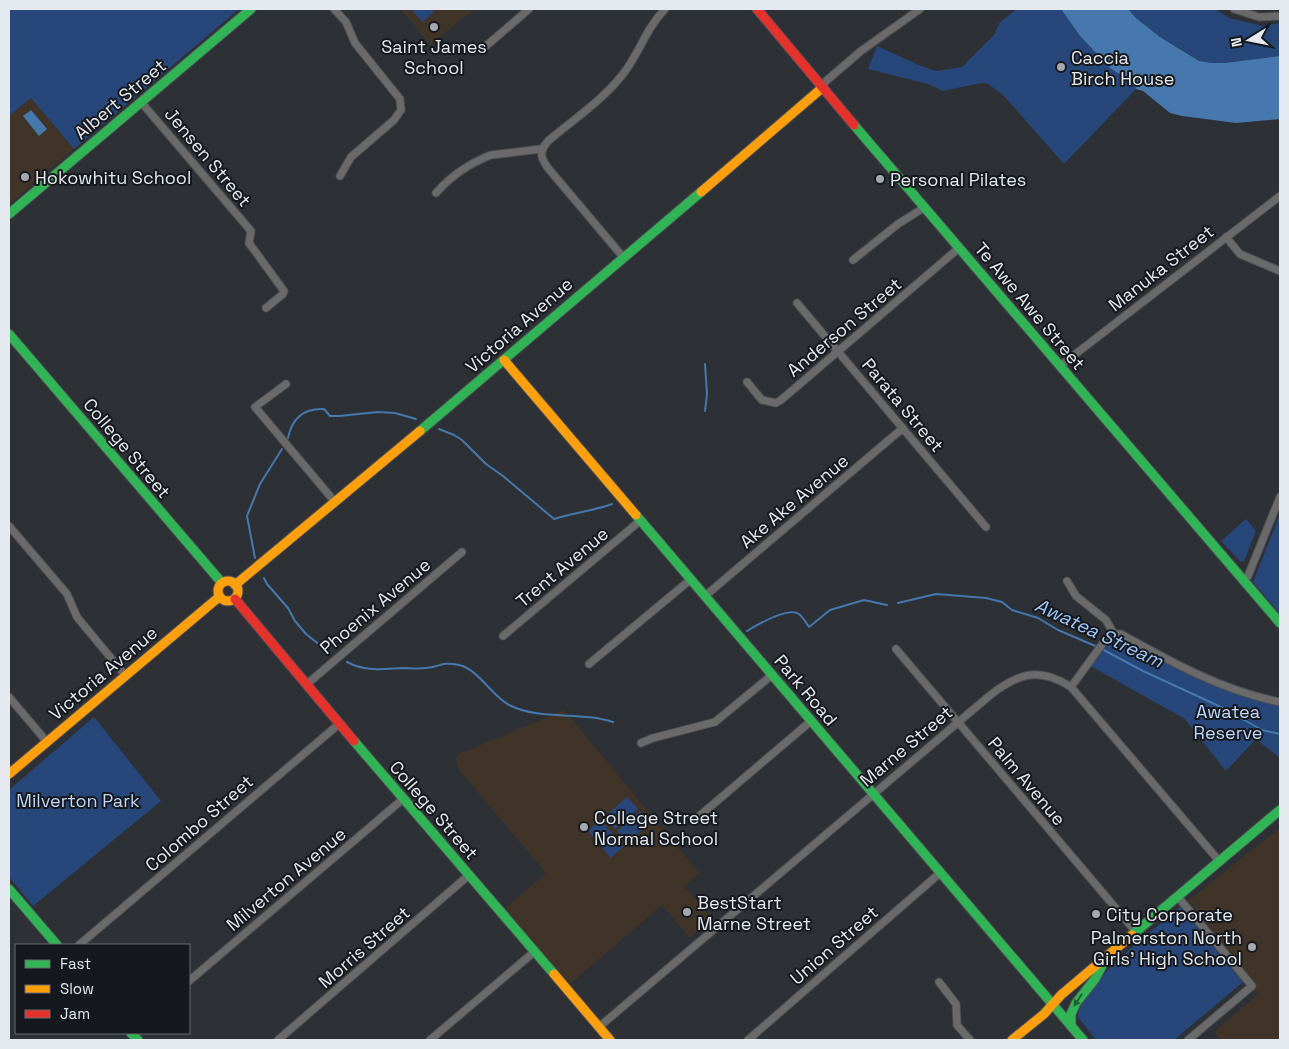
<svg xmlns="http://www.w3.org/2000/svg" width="1289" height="1049" font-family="'Space Grotesk',sans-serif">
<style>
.education{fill:#403429}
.green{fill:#274679}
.water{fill:#4677ad}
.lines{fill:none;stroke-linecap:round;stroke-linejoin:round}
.stream{stroke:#4677ad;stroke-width:2}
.street-casing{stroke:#4b4e53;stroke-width:9}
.fast-casing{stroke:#4b4e53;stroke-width:11}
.slow-casing{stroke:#4b4e53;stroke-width:11}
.jam-casing{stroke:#4b4e53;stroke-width:11}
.street{stroke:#6a6a6b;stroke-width:7}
.fast{stroke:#30b455;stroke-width:9}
.slow{stroke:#ff9f0a;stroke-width:9}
.jam{stroke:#e5322d;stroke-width:9}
.oneway{fill:#215e36}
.poi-dot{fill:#a5a9af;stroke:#15181c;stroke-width:2}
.labels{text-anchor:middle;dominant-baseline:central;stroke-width:4;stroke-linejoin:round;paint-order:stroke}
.poi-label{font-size:18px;fill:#e5e9f0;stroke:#15181c;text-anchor:start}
.street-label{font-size:18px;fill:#e5e9f0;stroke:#15181c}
.park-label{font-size:18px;fill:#c0d6fa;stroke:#15181c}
.water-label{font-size:19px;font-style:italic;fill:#9ec9fa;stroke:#15181c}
</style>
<rect width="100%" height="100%" fill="#2d3136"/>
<g class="education">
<path d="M401 9H474L430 45Z"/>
<path d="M31 98 74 149 9 204V116Z"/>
<path d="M564 710 699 873 684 886 712 919 690 938 662 905 570 984 505 909 546 873 459 770 456 760 457 755Z"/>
<path d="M1280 828V1040H1221L1214 1032 1258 994 1189 900Z"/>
</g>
<g class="green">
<path d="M9 9H239L74 149 31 98 9 116Z"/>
<path d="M411 9H431L434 12 422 22Z"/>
<path d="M1017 9H1061L1080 36 1111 69 1135 84 1136 89 1064 164 1003 95 988 84 981 83 943 91 928 84 868 69 877 46 923 67 937 71 962 67 994 35 1000 22Z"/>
<path d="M1128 9H1215L1229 18 1254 24 1263 26 1280 23V56L1224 63H1212L1199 61 1160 37 1136 18Z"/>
<path d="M1280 514V614L1253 582Z"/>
<path d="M1246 519 1256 531 1244 561 1241 562 1221 541Z"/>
<path d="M1121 634 1194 674 1280 702V758L1256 739 1226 771 1185 719 1087 664 1106 639Z"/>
<path d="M94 717 161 801 33 906 9 877V790Z"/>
<path d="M627 797 638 809 615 829 604 817Z"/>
<path d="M640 811 650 823 627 843 617 831Z"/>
<path d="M600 820 624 846 611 858 588 831Z"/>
<path d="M1180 907 1243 982 1174 1040H1096L1078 1017C1082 982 1153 931 1180 907Z"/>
</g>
<g class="water">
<path d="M1061 9H1128L1136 18 1160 37 1199 61 1212 63H1224L1280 56V119L1236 123 1182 116 1170 113 1143 91 1136 89 1134 83 1111 69 1080 36Z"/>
<path d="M31 110 47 129 39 136 23 116Z"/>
</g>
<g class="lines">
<g class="stream">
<path d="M705 364 707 394 705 411"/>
<path d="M439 429 454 435 462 440 486 464 503 476 554 519C573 513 593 511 612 504"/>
<path d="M288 438C292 418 304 408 324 409L330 416H339L378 412 395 413 416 419"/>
<path d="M255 558 247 516 260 484 282 449"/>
<path d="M264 578 267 584 288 608 295 621 306 634 330 653"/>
<path d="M898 603 936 594 986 598 1002 602 1012 610 1038 618 1058 630 1100 648 1143 671 1221 707 1262 730 1280 734"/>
<path d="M747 631C757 625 788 606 799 614 803 617 806 623 809 627L830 610 864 600 887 605"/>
<path d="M347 662C366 672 382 669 403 668 410 668 418 669 426 668 440 667 441 661 459 665 478 669 492 696 509 705 541 721 580 711 613 722"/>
</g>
<defs>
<g id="street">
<path d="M334 9 346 22 355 43 400 99 401 110 394 120 351 157 340 176"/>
<path d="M1234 9 1259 17 1280 16"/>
<path d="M486 46 529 9"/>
<path d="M822 88 826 81 861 51 920 9"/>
<path d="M141 102 251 231 249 243 284 291 283 294 266 308"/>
<path d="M436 193C451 176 470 163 491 155L541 149"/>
<path d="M1226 237 1240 254 1280 271"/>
<path d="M623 257 548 168C540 157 539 152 548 141 573 120 603 100 623 74 640 52 645 30 665 9"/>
<path d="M853 260 898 224 925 207"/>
<path d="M797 303 986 527"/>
<path d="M1060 366 1280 196"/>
<path d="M747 382 762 400 776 403 781 400 959 248"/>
<path d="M286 384 255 407 335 502"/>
<path d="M9 526 67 594 77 617 125 675"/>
<path d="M1244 580 1248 576 1280 497"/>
<path d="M1067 581 1076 596 1106 620 1114 634"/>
<path d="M705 596 903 428"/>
<path d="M503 636 641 520"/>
<path d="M896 649 1136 932"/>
<path d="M589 664 690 580"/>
<path d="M307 684 462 552"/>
<path d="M1071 687 1106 639 1114 634H1121C1171 662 1223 691 1280 702"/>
<path d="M9 697 47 742"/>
<path d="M641 743 653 738 715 722 772 675"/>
<path d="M697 818 811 721"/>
<path d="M1178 897 1252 986 1188 1040"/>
<path d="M79 945 339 724"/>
<path d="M189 981 403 799"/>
<path d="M939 982 956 1004 957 1025 970 1040"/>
<path d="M599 1027 988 697C1016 674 1038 666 1071 687L1220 862"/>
<path d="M278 1040 469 875"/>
<path d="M430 1040 534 952"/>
<path d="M748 1040 940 873"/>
</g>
<g id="fast">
<path d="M854 125 1280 623"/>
<path d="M9 214 251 9"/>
<path d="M9 334 222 583"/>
<path d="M420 431 701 192"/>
<path d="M636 515 1083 1040"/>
<path d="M354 741 554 974"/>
<path d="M9 889 57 945"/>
<path d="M1132 935 1280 810"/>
<path d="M1071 1026V1014L1076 1003 1095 979 1103 964"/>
<path d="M131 1033 138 1040"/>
</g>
<g id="slow">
<path d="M701 192 822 88"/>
<path d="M504 360 636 515"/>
<circle cx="228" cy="591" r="10"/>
<path d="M235 585 420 431"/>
<path d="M9 774 219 597"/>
<path d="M554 974 610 1040"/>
<path d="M1012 1040 1044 1014 1061 995 1132 935"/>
</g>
<g id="jam">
<path d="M757 9 854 125"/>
<path d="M235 599 354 741"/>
</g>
</defs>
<use href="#street" class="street-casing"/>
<use href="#fast" class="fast-casing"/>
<use href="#slow" class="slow-casing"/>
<use href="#jam" class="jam-casing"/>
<use href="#street" class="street"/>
<use href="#fast" class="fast"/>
<use href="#slow" class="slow"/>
<use href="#jam" class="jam"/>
</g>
<defs><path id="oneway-solid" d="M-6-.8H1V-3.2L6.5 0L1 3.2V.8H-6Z" transform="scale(1.25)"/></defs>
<use class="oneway" href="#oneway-solid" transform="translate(1078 1000) rotate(123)"/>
<g class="poi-dot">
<circle cx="434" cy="27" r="5"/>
<circle cx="1061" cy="67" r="5"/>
<circle cx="25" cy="177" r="5"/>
<circle cx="880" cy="179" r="5"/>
<circle cx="584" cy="827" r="5"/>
<circle cx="687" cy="912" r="5"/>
<circle cx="1096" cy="914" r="5"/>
<circle cx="1252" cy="947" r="5"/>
</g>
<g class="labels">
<g class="poi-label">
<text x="434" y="46" text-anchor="middle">Saint James<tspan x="434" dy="21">School</tspan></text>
<text x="1071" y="57">Caccia<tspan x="1071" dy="21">Birch House</tspan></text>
<text x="35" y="177">Hokowhitu School</text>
<text x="890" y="179">Personal Pilates</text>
<text x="594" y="817">College Street<tspan x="594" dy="21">Normal School</tspan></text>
<text x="697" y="902">BestStart<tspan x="697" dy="21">Marne Street</tspan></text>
<text x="1106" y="914">City Corporate</text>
<text x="1242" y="937" text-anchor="end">Palmerston North<tspan x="1242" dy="21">Girls' High School</tspan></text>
</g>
<g class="street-label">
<text transform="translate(120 99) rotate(-40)">Albert Street</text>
<text transform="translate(208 157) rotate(50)">Jensen Street</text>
<text transform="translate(1161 268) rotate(-38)">Manuka Street</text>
<text transform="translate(1030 306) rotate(50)">Te Awe Awe Street</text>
<text transform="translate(519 325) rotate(-41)">Victoria Avenue</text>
<text transform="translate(844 327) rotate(-40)">Anderson Street</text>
<text transform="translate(903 405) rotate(50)">Parata Street</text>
<text transform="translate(127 448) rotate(50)">College Street</text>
<text transform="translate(794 501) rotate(-40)">Ake Ake Avenue</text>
<text transform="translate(562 567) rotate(-40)">Trent Avenue</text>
<text transform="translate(375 606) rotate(-40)">Phoenix Avenue</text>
<text transform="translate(103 673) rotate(-40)">Victoria Avenue</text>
<text transform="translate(806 690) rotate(50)">Park Road</text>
<text transform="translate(906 746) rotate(-40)">Marne Street</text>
<text transform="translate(1027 781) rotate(50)">Palm Avenue</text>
<text transform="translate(434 810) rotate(49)">College Street</text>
<text transform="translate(199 823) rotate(-41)">Colombo Street</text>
<text transform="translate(286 879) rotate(-40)">Milverton Avenue</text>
<text transform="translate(834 945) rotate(-41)">Union Street</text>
<text transform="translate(364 947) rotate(-41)">Morris Street</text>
</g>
<g class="park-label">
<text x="1228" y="711">Awatea<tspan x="1228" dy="21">Reserve</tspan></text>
<text x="78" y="800">Milverton Park</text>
</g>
<g class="water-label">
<text transform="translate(1099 633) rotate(25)">Awatea Stream</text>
</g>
</g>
<rect width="1289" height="1049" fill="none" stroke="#e5e9f0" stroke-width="20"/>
<rect x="15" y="944" width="175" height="90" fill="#15181c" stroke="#686c71"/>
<rect x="25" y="960" width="25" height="8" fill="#30b455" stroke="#686c71"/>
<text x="60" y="969" font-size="15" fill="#e5e9f0">Fast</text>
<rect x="25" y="985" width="25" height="8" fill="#ff9f0a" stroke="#686c71"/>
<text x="60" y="994" font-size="15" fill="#e5e9f0">Slow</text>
<rect x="25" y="1010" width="25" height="8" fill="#e5322d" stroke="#686c71"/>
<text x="60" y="1019" font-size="15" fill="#e5e9f0">Jam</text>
<g transform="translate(1249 40) rotate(260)" stroke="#15181c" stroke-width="4" paint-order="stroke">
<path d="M0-4L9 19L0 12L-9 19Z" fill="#e5e9f0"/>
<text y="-8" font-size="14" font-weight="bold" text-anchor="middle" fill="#e5e9f0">N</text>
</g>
</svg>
